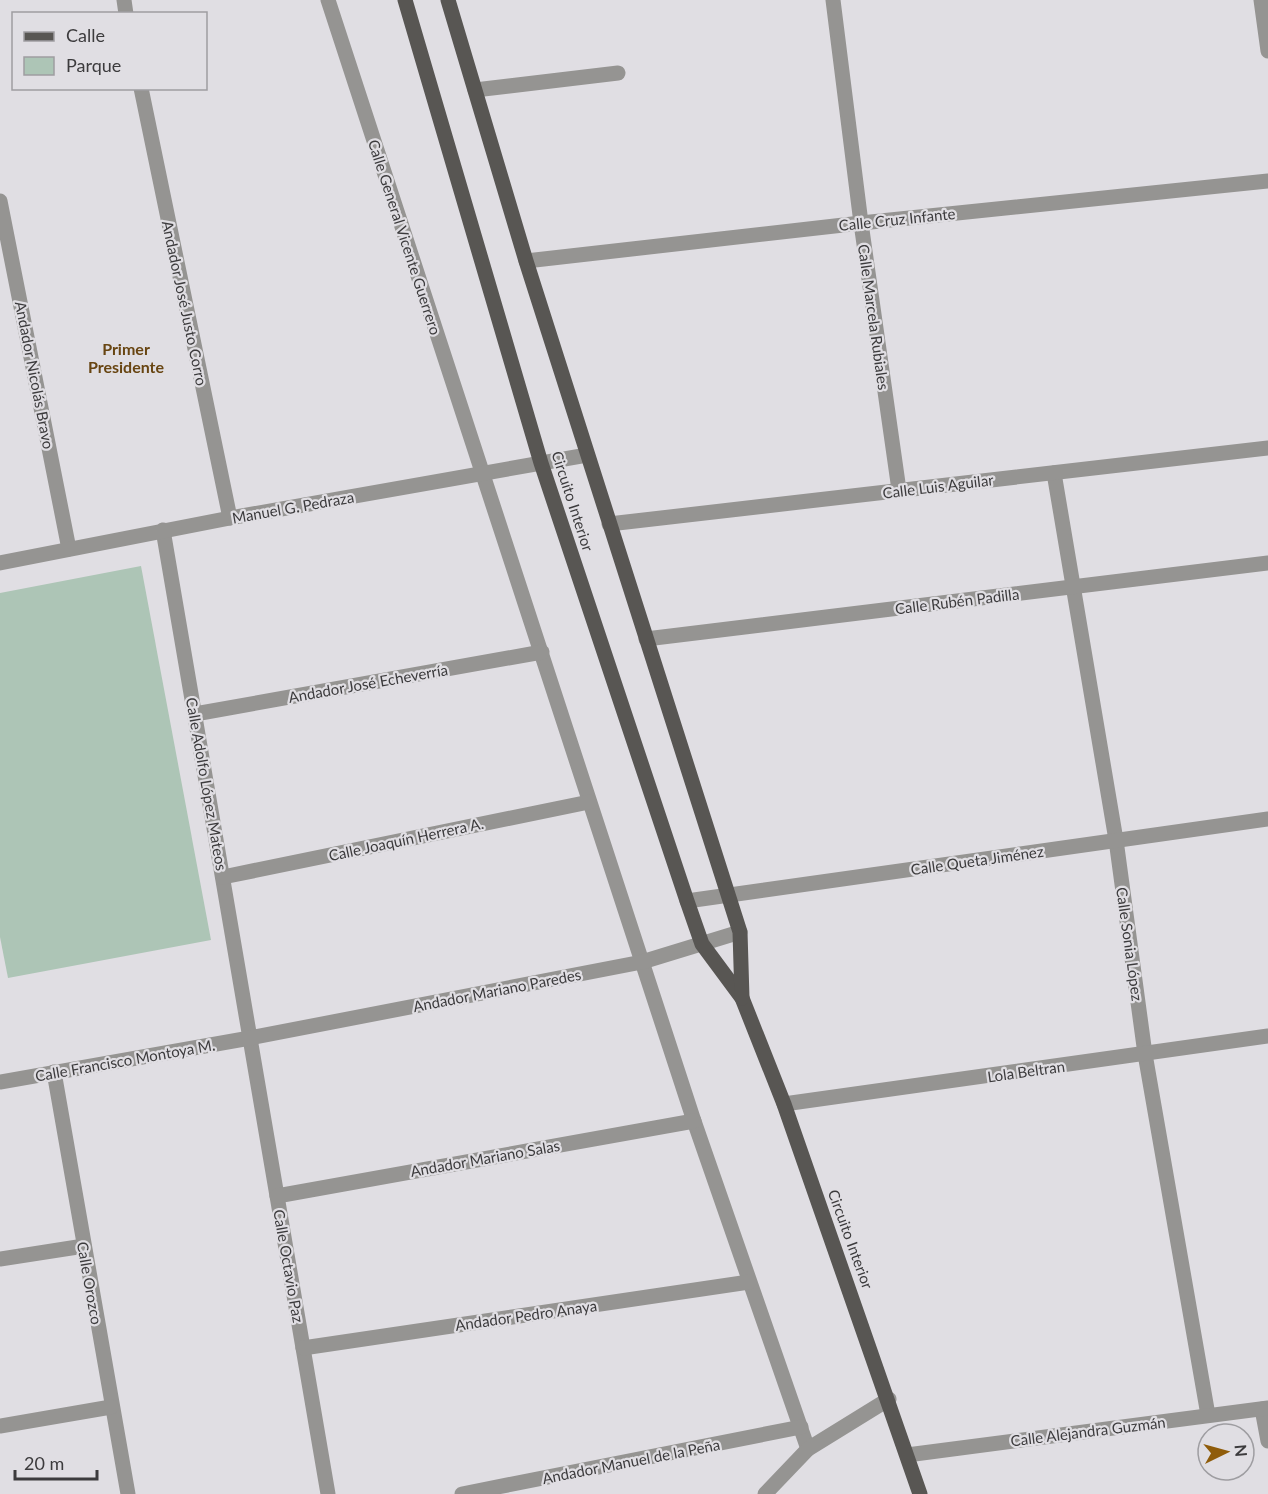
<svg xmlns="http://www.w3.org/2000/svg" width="1268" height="1494" font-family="Lato,sans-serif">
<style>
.green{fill:#adc5b6}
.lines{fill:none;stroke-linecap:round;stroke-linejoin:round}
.minor{stroke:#959492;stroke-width:15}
.major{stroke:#585653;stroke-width:15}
.labels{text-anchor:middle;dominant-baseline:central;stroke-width:4.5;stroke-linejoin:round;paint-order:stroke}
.street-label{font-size:15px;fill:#3c3b3d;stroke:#e0dee3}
.neighbourhood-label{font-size:16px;font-weight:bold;fill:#684512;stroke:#e0dee3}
</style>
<rect width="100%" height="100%" fill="#e0dee3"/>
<path class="green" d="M141 566 211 940 8 978 0 937V593Z"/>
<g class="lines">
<g class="minor">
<path d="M124 0 126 14"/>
<path d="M328 0 694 1121 808 1449"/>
<path d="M833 0 861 223 899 490"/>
<path d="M1261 0 1268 51"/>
<path d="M141 88 230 518"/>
<path d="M475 90 618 73"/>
<path d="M0 201 69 549"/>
<path d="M526 261 861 223 1268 181"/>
<path d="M1054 473 1116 840 1145 1054 1208 1415"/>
<path d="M609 524 1268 448"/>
<path d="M163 530 328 1494"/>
<path d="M0 563 230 518 587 455"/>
<path d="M646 639 1268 563"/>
<path d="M195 714 542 652"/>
<path d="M223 877 589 802"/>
<path d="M687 901 1268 819"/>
<path d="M54 1072 128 1494"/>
<path d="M0 1082 250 1038 642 962 740 932"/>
<path d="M784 1104 1268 1036"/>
<path d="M277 1196 694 1121"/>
<path d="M0 1259 84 1246"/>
<path d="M303 1348 749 1282"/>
<path d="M1262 1409 1268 1441"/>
<path d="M0 1426 111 1407"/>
<path d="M907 1455 1268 1408"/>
<path d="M462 1494 801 1427"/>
<path d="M765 1494 808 1449 889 1399"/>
</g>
<g class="major">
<path d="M405 0 541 463 687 901 702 944 742 998 784 1104 920 1494"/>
<path d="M448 0 526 261 740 932 742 998"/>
</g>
</g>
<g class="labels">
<g class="street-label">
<text transform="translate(897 219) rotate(-6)">Calle Cruz Infante</text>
<text transform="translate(405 237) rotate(72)">Calle General Vicente Guerrero</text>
<text transform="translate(185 303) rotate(78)">Andador José Justo Corro</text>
<text transform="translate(874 317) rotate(82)">Calle Marcela Rubiales</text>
<text transform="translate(35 375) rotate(79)">Andador Nicolás Bravo</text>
<text transform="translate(938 486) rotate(-7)">Calle Luis Aguilar</text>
<text transform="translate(573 501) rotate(72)">Circuito Interior</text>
<text transform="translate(293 507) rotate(-10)">Manuel G. Pedraza</text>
<text transform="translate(957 601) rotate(-7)">Calle Rubén Padilla</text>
<text transform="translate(368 683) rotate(-10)">Andador José Echeverría</text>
<text transform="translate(207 784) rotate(80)">Calle Adolfo López Mateos</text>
<text transform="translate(406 839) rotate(-12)">Calle Joaquín Herrera A.</text>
<text transform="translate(977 860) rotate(-8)">Calle Queta Jiménez</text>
<text transform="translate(1130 944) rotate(82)">Calle Sonia López</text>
<text transform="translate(497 990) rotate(-11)">Andador Mariano Paredes</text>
<text transform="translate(125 1060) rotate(-10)">Calle Francisco Montoya M.</text>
<text transform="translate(1026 1071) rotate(-8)">Lola Beltran</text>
<text transform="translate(485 1158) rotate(-10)">Andador Mariano Salas</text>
<text transform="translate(851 1239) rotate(70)">Circuito Interior</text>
<text transform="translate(289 1266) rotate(80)">Calle Octavio Paz</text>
<text transform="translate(90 1283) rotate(80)">Calle Orozco</text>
<text transform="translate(526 1315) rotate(-8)">Andador Pedro Anaya</text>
<text transform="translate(1088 1431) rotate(-7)">Calle Alejandra Guzmán</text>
<text transform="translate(631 1461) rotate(-11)">Andador Manuel de la Peña</text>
</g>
<g class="neighbourhood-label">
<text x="126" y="348">Primer<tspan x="126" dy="18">Presidente</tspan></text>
</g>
</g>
<rect x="12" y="12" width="195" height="78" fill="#e0dee3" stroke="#9e9da1" stroke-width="1.5"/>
<rect x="24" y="32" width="30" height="9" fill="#585653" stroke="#9e9da1" stroke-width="1.5"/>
<text x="66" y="42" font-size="18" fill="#3c3b3d">Calle</text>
<rect x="24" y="57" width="30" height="18" fill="#adc5b6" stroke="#9e9da1" stroke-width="1.5"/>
<text x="66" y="72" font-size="18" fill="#3c3b3d">Parque</text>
<g transform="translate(1226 1452) rotate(85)"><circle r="28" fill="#e0dee3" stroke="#9e9da1" stroke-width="1.5"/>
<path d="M0-4.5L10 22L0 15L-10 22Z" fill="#8f5c0a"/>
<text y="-9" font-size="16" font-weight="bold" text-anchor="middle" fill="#3c3b3d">N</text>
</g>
<path d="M15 1470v9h82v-9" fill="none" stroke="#3c3b3d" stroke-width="3"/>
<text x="24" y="1470" font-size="18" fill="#3c3b3d" stroke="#e0dee3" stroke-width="4.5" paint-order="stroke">20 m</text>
</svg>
